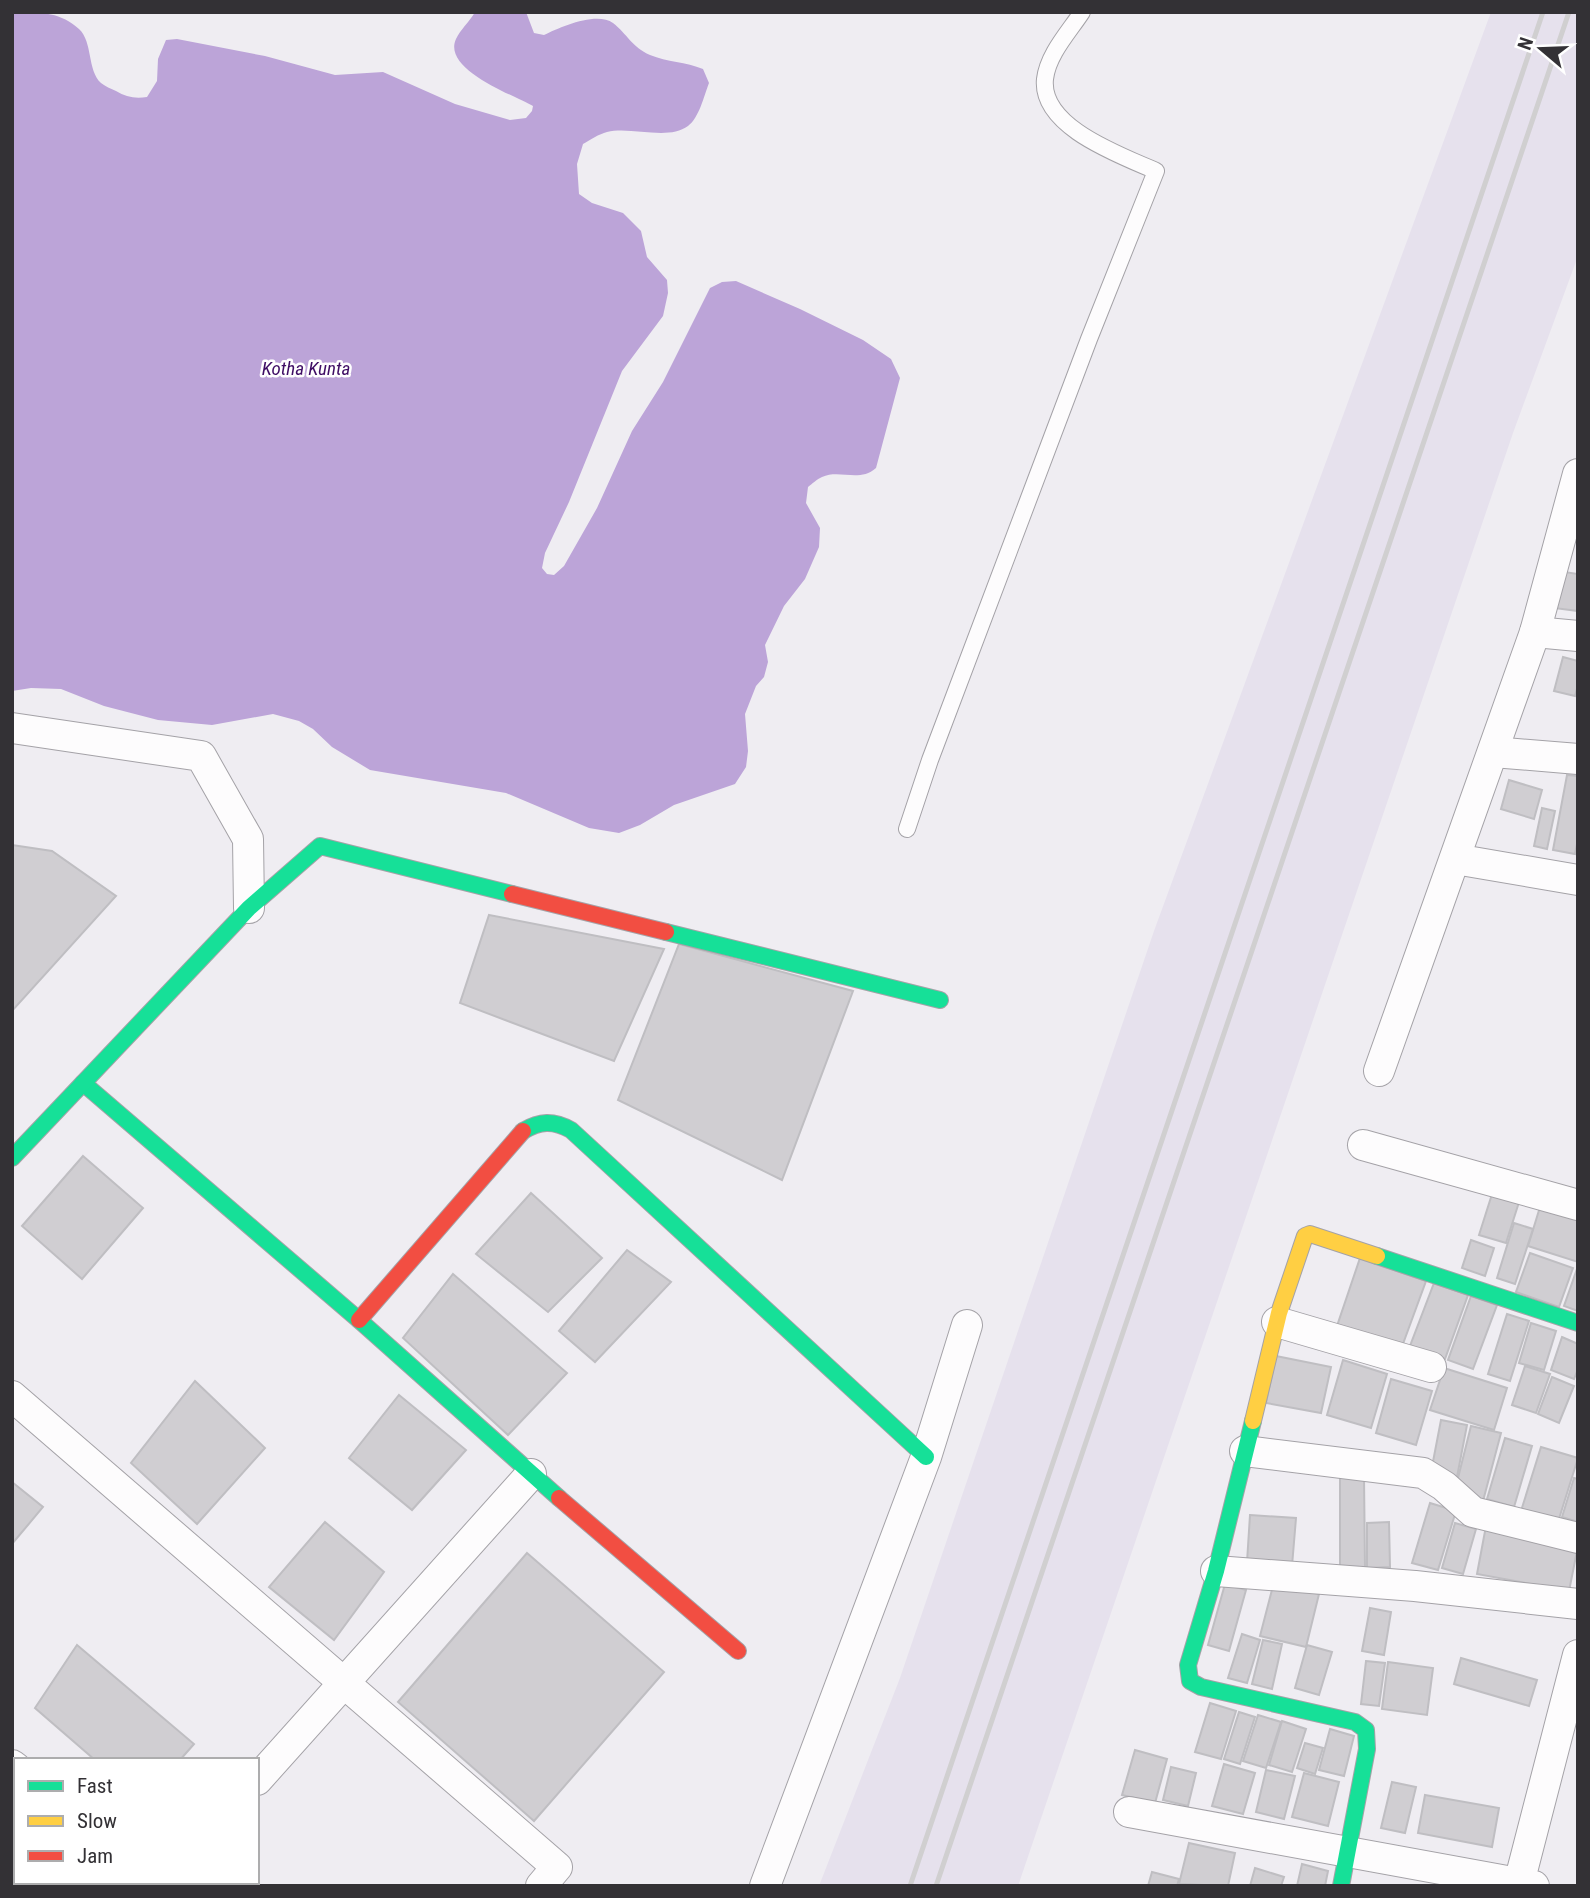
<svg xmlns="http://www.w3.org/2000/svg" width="1590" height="1898" font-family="'Roboto Condensed',sans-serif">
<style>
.built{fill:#e6e1ed}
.water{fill:#bca4d8}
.building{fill:#d0ced2;stroke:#bfbec2;stroke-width:2}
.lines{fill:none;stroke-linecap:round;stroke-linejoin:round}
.lane-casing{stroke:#a4a2a7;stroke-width:18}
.street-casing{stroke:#a4a2a7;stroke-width:32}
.fast-casing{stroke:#a4a2a7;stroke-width:18}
.slow-casing{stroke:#a4a2a7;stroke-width:18}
.jam-casing{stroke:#a4a2a7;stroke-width:18}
.lane{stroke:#fdfcfd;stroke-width:16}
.street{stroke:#fdfcfd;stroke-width:30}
.fast{stroke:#16e098;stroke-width:16}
.slow{stroke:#ffcf43;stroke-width:16}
.jam{stroke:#f24e42;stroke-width:16}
.rail{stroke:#d0cfd0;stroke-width:5}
.labels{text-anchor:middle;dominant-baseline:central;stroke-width:5;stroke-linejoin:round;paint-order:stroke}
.water-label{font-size:19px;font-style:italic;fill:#3f0e65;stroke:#fff}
</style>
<rect width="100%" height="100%" fill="#efedf2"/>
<path class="built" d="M1491 12H1578V256L1513 433 1018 1886H819L900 1678 1154 931Z"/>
<path class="water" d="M12 12C36 12 60 11 79 29 93 42 87 70 101 83 105 86 111 89 116 91 126 97 135 99 147 97L157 81 158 59 166 40 177 39 265 56 335 75 383 72 455 104 510 120 526 118 532 111 533 106C513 95 442 69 456 39 460 30 470 21 475 12H526L534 33 544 35C560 27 597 11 613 23 627 34 632 47 650 55 667 62 686 62 703 69L709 83C704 96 699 118 688 126 668 141 631 126 607 132 599 134 590 140 583 144L577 164 579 194 592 203 623 213 641 231 647 257 667 280 668 293 663 316 622 371 569 502 545 553 542 568 547 574 554 575 564 566 597 508 632 431 663 382 710 288 722 282 736 281 800 309 863 340 891 359 900 378 876 468C859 483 840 469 822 477 817 479 812 484 808 487L806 503 820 528 819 547 805 579 784 606 765 645 768 662 764 677 756 686 745 714 748 751 746 767 735 784 674 805 640 825 619 833 589 828 506 793 370 770 332 747 313 729 299 721 273 714 212 725 158 720 104 706 61 689 31 688 12 691Z"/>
<g class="building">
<path d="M1558 571 1578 574V611L1554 608Z"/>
<path d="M1563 657 1578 661V685L1575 696 1554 691Z"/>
<path d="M1567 775 1578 776V839L1575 854 1553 850Z"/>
<path d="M1509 780 1542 790 1534 819 1501 809Z"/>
<path d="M1542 808 1555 811 1547 849 1534 846Z"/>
<path d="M12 845 52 851 116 896 12 1011Z"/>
<path d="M489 915 664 949 614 1061 460 1003Z"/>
<path d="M679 944 853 991 782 1180 618 1100Z"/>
<path d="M83 1156 143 1208 82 1279 22 1226Z"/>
<path d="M1493 1191 1520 1199 1506 1243 1479 1235Z"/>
<path d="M531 1193 602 1258 548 1312 476 1254Z"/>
<path d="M1540 1207 1578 1219V1262L1528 1246Z"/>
<path d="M1514 1223 1533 1229 1515 1284 1497 1278Z"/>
<path d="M1471 1240 1494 1248 1485 1276 1462 1268Z"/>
<path d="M627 1250 671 1282 595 1362 559 1331Z"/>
<path d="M1530 1253 1573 1268 1559 1307 1516 1292Z"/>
<path d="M1360 1258 1426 1281 1400 1352 1336 1329Z"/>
<path d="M1578 1266V1311L1564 1306Z"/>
<path d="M453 1274 567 1373 508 1435 403 1338Z"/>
<path d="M1434 1283 1468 1295 1445 1359 1410 1346Z"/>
<path d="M1471 1296 1497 1305 1473 1369 1448 1360Z"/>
<path d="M1507 1314 1529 1321 1510 1381 1488 1374Z"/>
<path d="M1531 1323 1556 1331 1544 1370 1519 1363Z"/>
<path d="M1562 1337 1578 1344V1369L1574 1379 1551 1370Z"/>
<path d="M1276 1356 1331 1367 1321 1413 1266 1403Z"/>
<path d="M1343 1360 1387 1374 1371 1428 1327 1415Z"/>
<path d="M1525 1366 1550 1374 1536 1413 1512 1405Z"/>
<path d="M1444 1368 1507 1388 1494 1430 1430 1410Z"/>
<path d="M1552 1377 1574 1386 1559 1423 1538 1414Z"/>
<path d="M1391 1379 1432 1391 1416 1445 1376 1433Z"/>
<path d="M195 1381 265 1448 197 1524 131 1463Z"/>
<path d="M399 1395 466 1450 412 1510 349 1458Z"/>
<path d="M1441 1420 1467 1425 1457 1477 1431 1472Z"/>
<path d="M1471 1426 1501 1433 1483 1501 1454 1494Z"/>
<path d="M1505 1438 1532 1446 1514 1507 1487 1499Z"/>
<path d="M1541 1447 1578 1458 1558 1522 1521 1511Z"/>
<path d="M1340 1477H1364L1365 1567 1340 1568Z"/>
<path d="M1574 1478 1578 1479V1522L1562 1517Z"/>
<path d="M12 1482 43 1507 12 1544Z"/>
<path d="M1430 1503 1456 1511 1438 1570 1412 1563Z"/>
<path d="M1250 1515 1296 1518 1292 1566 1247 1562Z"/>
<path d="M325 1522 384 1572 334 1640 269 1587Z"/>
<path d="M1389 1522 1390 1567 1367 1568V1523Z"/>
<path d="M1455 1523 1476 1529 1463 1574 1442 1568Z"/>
<path d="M1486 1526 1578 1546 1569 1591 1477 1574Z"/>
<path d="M527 1553 664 1672 534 1821 398 1702Z"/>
<path d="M1274 1582 1319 1594 1306 1647 1260 1636Z"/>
<path d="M1225 1584 1246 1590 1229 1651 1208 1645Z"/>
<path d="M1370 1608 1391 1612 1384 1655 1362 1651Z"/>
<path d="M1242 1634 1260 1640 1247 1683 1228 1678Z"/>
<path d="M1263 1640 1282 1644 1272 1689 1252 1684Z"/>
<path d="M77 1645 194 1744 180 1760H95L35 1708Z"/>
<path d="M1307 1645 1332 1652 1319 1695 1295 1688Z"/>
<path d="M1461 1658 1537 1680 1529 1706 1454 1684Z"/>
<path d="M1366 1661 1385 1663 1379 1706 1361 1704Z"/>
<path d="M1388 1662 1433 1668 1427 1715 1382 1709Z"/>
<path d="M1210 1703 1236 1711 1221 1759 1195 1752Z"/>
<path d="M1239 1712 1255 1717 1240 1764 1224 1759Z"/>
<path d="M1258 1715 1281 1722 1266 1768 1243 1761Z"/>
<path d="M1282 1721 1306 1729 1292 1772 1269 1765Z"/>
<path d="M1330 1729 1354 1736 1344 1776 1319 1770Z"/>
<path d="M1305 1743 1323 1748 1315 1774 1297 1768Z"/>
<path d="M1135 1750 1167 1759 1155 1803 1122 1795Z"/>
<path d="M1224 1764 1255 1773 1243 1814 1212 1806Z"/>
<path d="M1171 1767 1196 1773 1188 1806 1163 1800Z"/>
<path d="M1266 1770 1295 1776 1284 1819 1256 1812Z"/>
<path d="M1304 1773 1339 1782 1328 1826 1292 1817Z"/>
<path d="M1392 1782 1416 1787 1405 1833 1381 1828Z"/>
<path d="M1425 1795 1499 1808 1492 1847 1418 1833Z"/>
<path d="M1189 1843 1235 1853 1228 1886 1179 1884Z"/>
<path d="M1302 1864 1328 1871 1325 1886H1297Z"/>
<path d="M1255 1868 1284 1877 1281 1886H1250Z"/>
<path d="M1152 1872 1179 1879 1177 1886H1148Z"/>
<path d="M46 1882H93L90 1886H50Z"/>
</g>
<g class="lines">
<defs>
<path id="lane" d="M907 829 930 760 1089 339 1156 171C1120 155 1040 127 1045 79 1048 54 1069 32 1082 12"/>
<g id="street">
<path d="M1535 632 1578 636"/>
<path d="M12 728 201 756 248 839 249 908"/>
<path d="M1493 752 1578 759"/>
<path d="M1455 859 1578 880"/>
<path d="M1379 1071 1535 632 1578 474"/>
<path d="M1363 1145 1578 1205"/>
<path d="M1277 1322 1431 1367"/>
<path d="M12 1396 557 1867 541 1886"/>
<path d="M1245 1451 1423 1473 1444 1486 1473 1512 1578 1538"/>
<path d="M1216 1571 1415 1586 1578 1604"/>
<path d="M12 1765 16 1768"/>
<path d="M257 1780 531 1474"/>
<path d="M1129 1812 1534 1886"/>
<path d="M143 1882 147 1886"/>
<path d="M1519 1883 1578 1655"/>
<path d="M765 1886 926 1457 967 1325"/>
</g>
<g id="fast">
<path d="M666 932 940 1000"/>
<path d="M83 1083 359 1320 559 1498"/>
<path d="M523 1131C540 1121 553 1120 571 1130L926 1457"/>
<path d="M12 1158 249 908 320 846 512 894"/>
<path d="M1377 1256 1578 1323"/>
<path d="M1253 1421 1216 1571 1188 1665 1190 1681 1201 1687 1355 1722 1366 1730 1367 1749 1341 1886"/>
</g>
<path id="slow" d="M1253 1421 1279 1313 1305 1236 1310 1234 1377 1256"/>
<g id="jam">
<path d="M512 894 666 932"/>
<path d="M359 1320 523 1131"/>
<path d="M559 1498 738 1651"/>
</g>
</defs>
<use href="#lane" class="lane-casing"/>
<use href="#street" class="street-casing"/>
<use href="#fast" class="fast-casing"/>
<use href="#slow" class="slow-casing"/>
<use href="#jam" class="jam-casing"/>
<use href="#lane" class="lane"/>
<use href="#street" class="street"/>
<use href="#fast" class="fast"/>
<use href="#slow" class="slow"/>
<use href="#jam" class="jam"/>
<g class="rail">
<path d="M910 1886 1543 12"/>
<path d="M936 1886 1569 12"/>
</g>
</g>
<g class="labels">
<g class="water-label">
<text x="306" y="368">Kotha Kunta</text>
</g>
</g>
<rect width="1590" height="1898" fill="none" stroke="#333135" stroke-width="28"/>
<rect x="14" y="1758" width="245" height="126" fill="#ffffff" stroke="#adadae" stroke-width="2"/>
<rect x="28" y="1781" width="35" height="10" fill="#16e098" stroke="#adadae" stroke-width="2"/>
<text x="77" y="1793" font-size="21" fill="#333135">Fast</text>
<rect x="28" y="1816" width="35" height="10" fill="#ffcf43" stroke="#adadae" stroke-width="2"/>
<text x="77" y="1828" font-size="21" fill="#333135">Slow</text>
<rect x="28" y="1851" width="35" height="10" fill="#f24e42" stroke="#adadae" stroke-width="2"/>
<text x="77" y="1863" font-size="21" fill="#333135">Jam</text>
<g transform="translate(1541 49) rotate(289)" stroke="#ffffff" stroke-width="5" paint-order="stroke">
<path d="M0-5L12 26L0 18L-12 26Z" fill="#333135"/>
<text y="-10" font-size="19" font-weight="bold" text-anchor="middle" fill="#333135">N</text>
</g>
</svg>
